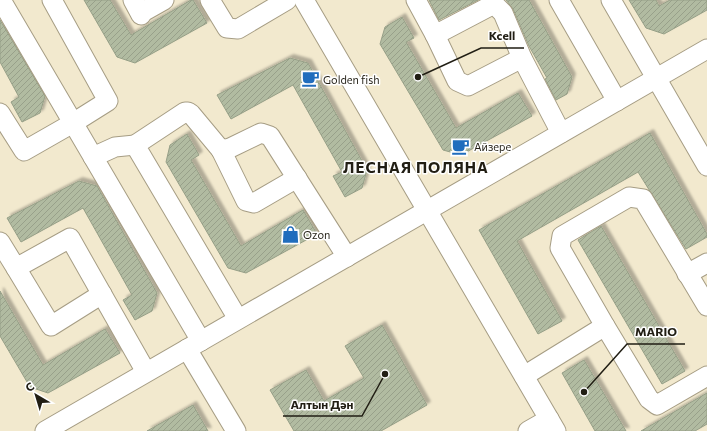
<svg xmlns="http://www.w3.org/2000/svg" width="707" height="431" font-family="Commissioner,sans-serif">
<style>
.building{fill:url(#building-hatch);stroke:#969f87;filter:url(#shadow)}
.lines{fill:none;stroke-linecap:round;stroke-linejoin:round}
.minor-casing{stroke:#a69d84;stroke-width:21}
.minor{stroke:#fff;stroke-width:19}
.labels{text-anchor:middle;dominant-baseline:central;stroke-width:3;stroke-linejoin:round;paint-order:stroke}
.poi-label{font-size:11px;fill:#211e14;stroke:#fff;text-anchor:start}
.district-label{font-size:15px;font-weight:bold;letter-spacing:1px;fill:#211e14;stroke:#fff}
.leader{fill:none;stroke:#211e14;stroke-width:1.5}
.callout-dot{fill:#211e14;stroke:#fff;stroke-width:1.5}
.callout-label{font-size:12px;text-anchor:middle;font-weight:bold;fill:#211e14;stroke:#fff;stroke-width:3;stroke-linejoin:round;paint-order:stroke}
</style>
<defs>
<pattern id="building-hatch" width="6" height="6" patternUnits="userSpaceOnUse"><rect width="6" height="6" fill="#b1bba1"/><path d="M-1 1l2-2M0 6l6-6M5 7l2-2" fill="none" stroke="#98a08a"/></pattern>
<filter id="shadow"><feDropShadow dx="3.5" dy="-3.5" stdDeviation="1" flood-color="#0004"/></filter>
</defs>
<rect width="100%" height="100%" fill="#f2e9ce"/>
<g class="building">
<path d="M84 0H110L131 35 191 0H193L207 23 135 63 117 57Z"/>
<path d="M429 0H478L439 20Z"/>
<path d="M506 0H529L572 77 567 94 556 100 545 79 547 78 529 46 513 9Z"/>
<path d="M629 0H656L659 6 670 0H707V10L664 34 646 28Z"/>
<path d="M402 17 414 38 406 42 456 128 518 93 532 116 461 155 443 150 380 44 385 27Z"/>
<path d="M0 20 45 96 40 113 22 122 11 102 19 97 0 62Z"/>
<path d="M290 58 308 63 367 170 362 188 345 197 333 176 342 172 293 85 231 119 217 95Z"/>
<path d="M650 133 707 234V237L686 249 638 172 517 241 562 321 538 334 479 230Z"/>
<path d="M187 134 199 155 191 160 241 246 303 210 317 234 246 273 228 268 166 162 170 145Z"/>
<path d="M79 181 97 186 157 293 152 311 135 320 123 300 132 295 83 208 21 242 7 218Z"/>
<path d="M601 226 685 371 662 384 578 240Z"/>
<path d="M0 291 43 365 105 329 120 353 48 393 30 387 0 336Z"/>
<path d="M382 325 427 405 381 431H294L270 390 306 370 324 401 364 378 345 346Z"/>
<path d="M584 360 626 431H595L562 373Z"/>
<path d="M707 393V424L695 431H641Z"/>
<path d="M193 405 208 431H147Z"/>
</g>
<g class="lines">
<defs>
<g id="minor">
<path d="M1 0 201 341"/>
<path d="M133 0 141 15V13L164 0"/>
<path d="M210 0 227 28 238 29 287 0"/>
<path d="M304 0 556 431"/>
<path d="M416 0 435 35 494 4 503 13 522 58 561 133"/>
<path d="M559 0 617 101"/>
<path d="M611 0 707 166"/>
<path d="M435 35 457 81 468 86 522 58"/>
<path d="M0 113 24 151 73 123 108 101 52 0"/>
<path d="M221 150 246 201 254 203 297 178"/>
<path d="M93 157 115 147 135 145"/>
<path d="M0 242 16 268 70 238 146 372"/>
<path d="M16 268 51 326 102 294"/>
<path d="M687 274 707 263"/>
<path d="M707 306 643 199 629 197 562 236 560 248 605 326 649 399 657 405 707 376"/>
<path d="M238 319 135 145 185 112H188L191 114 221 150 230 148 261 133 270 136 347 257"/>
<path d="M187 349 236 431"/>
<path d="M524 376 605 326"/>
<path d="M45 431 707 49"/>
<path d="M528 431 549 419"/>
</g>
</defs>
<use href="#minor" class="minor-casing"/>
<use href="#minor" class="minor"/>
</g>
<defs>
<symbol id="cafe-bare" viewBox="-9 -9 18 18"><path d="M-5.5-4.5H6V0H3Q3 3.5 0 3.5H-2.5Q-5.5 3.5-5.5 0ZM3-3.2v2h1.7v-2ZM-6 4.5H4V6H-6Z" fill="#206dbd" stroke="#fff" stroke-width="2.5" paint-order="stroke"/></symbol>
<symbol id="shop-bare" viewBox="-9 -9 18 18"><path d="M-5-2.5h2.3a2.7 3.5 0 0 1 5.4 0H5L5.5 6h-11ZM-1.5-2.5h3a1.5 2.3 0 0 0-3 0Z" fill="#206dbd" stroke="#fff" stroke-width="2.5" paint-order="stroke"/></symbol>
</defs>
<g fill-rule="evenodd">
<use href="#cafe-bare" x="298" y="66" width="25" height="25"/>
<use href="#cafe-bare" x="448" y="134" width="25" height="25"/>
<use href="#shop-bare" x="278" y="222" width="25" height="25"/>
</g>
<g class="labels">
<g class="poi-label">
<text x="323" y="79">Golden fish</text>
<text x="474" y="146">Айзере</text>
<text x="303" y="234">Ozon</text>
</g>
<g class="district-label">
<text x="416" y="167">ЛЕСНАЯ ПОЛЯНА</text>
</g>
</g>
<path class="leader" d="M418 77L481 48H524M584 392L627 344H685M385 374L362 416H283"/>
<g class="callout-dot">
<circle cx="418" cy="77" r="4"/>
<circle cx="584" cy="392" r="4"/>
<circle cx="385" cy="374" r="4"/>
</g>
<g class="callout-label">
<text x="502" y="40">Kcell</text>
<text x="656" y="336">MARIO</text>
<text x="322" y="409">Алтын Дән</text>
</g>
<g transform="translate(36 395) rotate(322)" stroke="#ffffff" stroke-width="3" paint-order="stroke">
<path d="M0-3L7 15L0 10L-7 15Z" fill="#211e14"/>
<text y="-6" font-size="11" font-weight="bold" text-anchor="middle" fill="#211e14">С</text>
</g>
</svg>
